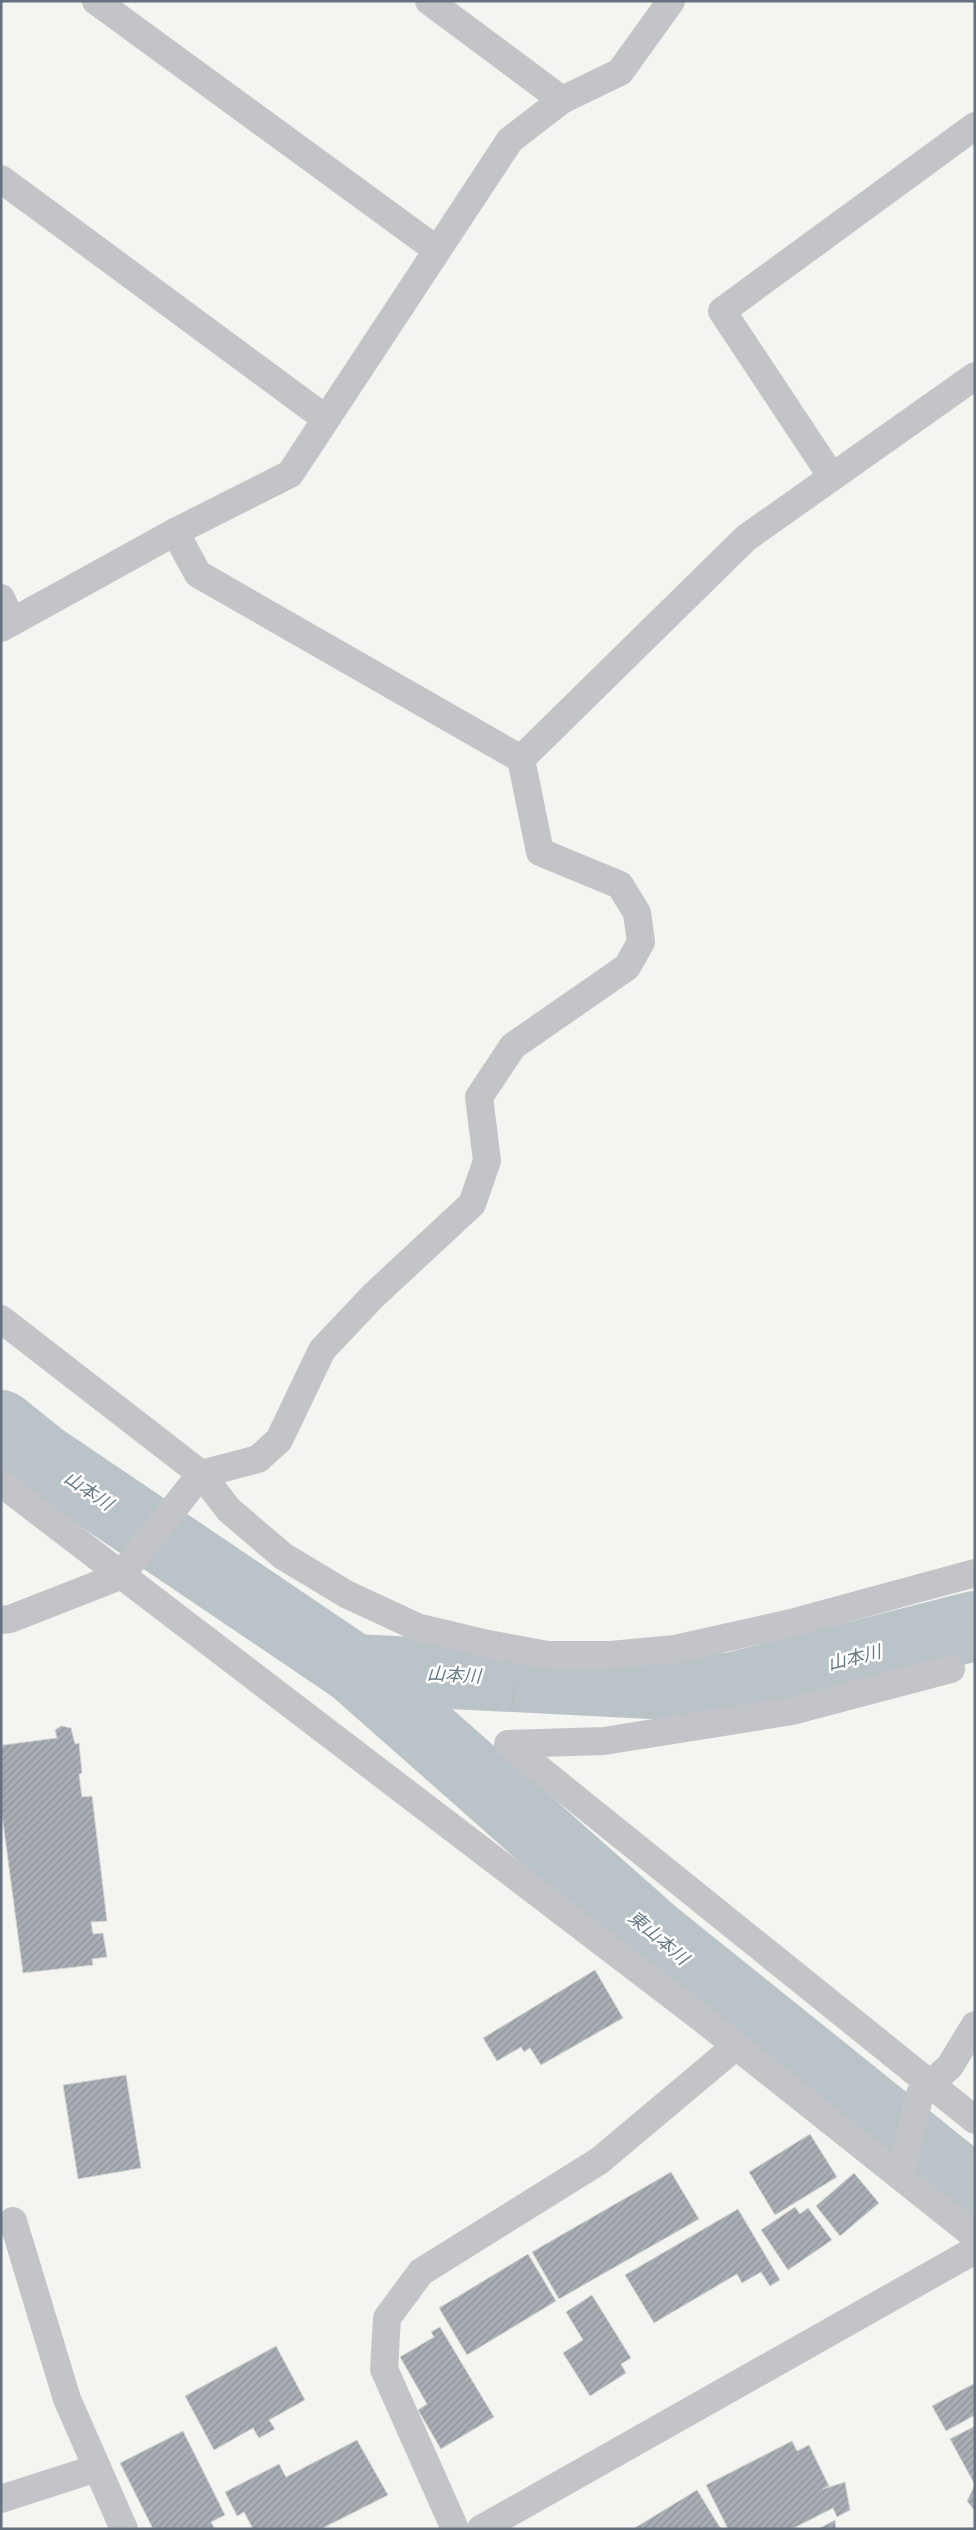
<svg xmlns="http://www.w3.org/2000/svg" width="976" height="2530" font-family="'Noto Sans','Noto Sans JP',sans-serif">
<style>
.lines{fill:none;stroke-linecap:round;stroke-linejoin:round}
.river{stroke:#b9c3c8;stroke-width:70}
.building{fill:url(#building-hatch);stroke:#d5d5d3}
.path{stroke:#b9bbbd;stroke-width:3;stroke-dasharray:2.5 2.5;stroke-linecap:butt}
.minor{stroke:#c2c4c8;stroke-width:28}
.labels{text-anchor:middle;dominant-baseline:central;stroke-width:5;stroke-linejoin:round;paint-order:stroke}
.water-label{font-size:18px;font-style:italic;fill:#657985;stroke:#fff}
</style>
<defs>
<pattern id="building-hatch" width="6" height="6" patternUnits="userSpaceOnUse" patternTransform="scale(1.25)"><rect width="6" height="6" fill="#a8aeb4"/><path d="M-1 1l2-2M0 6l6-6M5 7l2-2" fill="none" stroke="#8c9298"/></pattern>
</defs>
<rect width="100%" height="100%" fill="#f4f4f0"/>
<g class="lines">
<g class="river">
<path d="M1 1425 42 1458 354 1669 654 1934 975 2192"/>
<path d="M354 1669 730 1688 975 1626"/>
</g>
</g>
<g class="building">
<path d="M61 1726 71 1728 75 1744 79 1743 82 1773 79 1774 82 1797 92 1796 107 1921 91 1922 93 1934 103 1933 107 1957 92 1959 93 1965 23 1973 1 1807V1749L3 1745 57 1738 55 1730Z"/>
<path d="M595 1970 623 2018 541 2065 530 2048 524 2052 521 2047 497 2061 483 2038Z"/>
<path d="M126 2075 141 2168 78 2179 63 2085Z"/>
<path d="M810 2134 837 2177 775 2215 749 2172Z"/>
<path d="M671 2172 699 2219 559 2299 532 2252Z"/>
<path d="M854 2173 879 2203 840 2236 816 2206Z"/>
<path d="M795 2207 800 2214 808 2208 832 2240 788 2270 761 2230Z"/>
<path d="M738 2209 780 2280 770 2286 761 2272 742 2283 737 2274 654 2323 625 2275Z"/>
<path d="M528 2254 556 2301 467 2355 439 2308Z"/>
<path d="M592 2295 631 2358 621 2364 626 2373 590 2396 563 2353 583 2340 566 2312Z"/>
<path d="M440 2327 494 2417 441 2449 418 2410 427 2404 400 2357 434 2337 431 2332Z"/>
<path d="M276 2346 305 2400 269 2420 275 2429 259 2438 253 2428 214 2450 185 2396Z"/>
<path d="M975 2383V2415L946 2431 932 2406Z"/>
<path d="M975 2426V2485L950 2439Z"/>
<path d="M183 2431 225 2515 211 2522 215 2529H153L120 2463Z"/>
<path d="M357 2440 388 2495 321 2529H253L244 2512 237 2516 225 2492 279 2464 286 2477Z"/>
<path d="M792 2441 797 2451 809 2445 829 2486 823 2489 845 2482 850 2510 837 2517 833 2508 792 2529H728L706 2485Z"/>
<path d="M975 2485V2511L967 2501Z"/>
<path d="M697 2490 721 2529H633Z"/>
<path d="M835 2520 836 2529H818Z"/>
</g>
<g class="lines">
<path class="path" d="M512 1709 515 1683"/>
<g class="minor">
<path d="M96 1 437 250"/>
<path d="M429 1 562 100"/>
<path d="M1 179 326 419"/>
<path d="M832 477 722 311 975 126"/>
<path d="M1 598 12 622"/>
<path d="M1 628 175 532 290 474 510 140 562 100 620 72 671 1"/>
<path d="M521 759 746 538 975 376"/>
<path d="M1 1319 201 1474 229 1510 283 1556 346 1594 417 1627 488 1644 548 1655H611L675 1649 791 1623 975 1573"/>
<path d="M1 1483 705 2021 975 2236"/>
<path d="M1 1620 10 1619 120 1576 201 1474 258 1459 279 1440 322 1350 373 1296 472 1204 487 1161 479 1097 513 1046 627 967 641 942 637 913 620 885 540 852 521 759 198 574 175 532"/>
<path d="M951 1669 792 1711 604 1741 508 1744 975 2120"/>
<path d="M900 2176 920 2094 950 2066 975 2025"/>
<path d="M13 2221 67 2399 124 2529"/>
<path d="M1 2499 97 2468"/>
<path d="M455 2529 384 2369 387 2318 421 2272 599 2161 736 2046"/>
<path d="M481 2529 975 2250"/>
</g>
</g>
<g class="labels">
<g class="water-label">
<text transform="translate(89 1490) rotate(34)">山本川</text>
<text transform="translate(854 1657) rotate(-14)">山本川</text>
<text transform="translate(454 1674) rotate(3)">山本川</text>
<text transform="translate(659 1937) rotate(40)">東山本川</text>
</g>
</g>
<rect width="976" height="2530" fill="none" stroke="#657180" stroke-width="5"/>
</svg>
